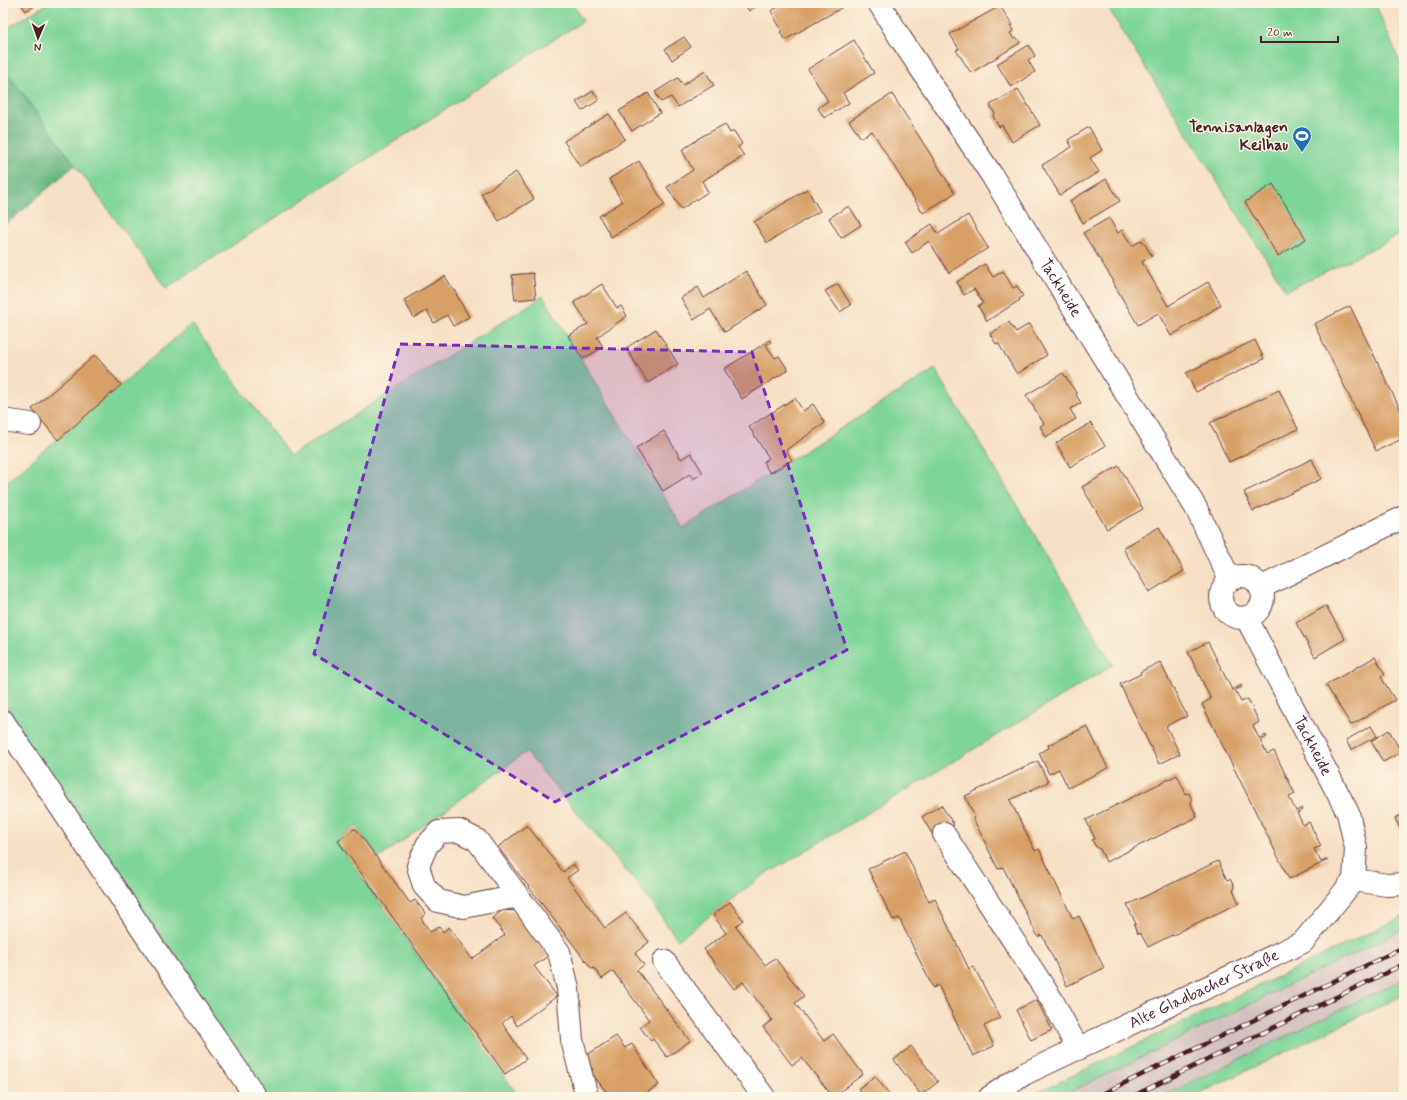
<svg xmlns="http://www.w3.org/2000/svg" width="1407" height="1100" font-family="Mynerve,sans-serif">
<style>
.industrial{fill:#d2bfc0}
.green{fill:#7ed59a;stroke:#647a62}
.forest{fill:#66b682;stroke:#586a56}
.building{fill:#d8a066}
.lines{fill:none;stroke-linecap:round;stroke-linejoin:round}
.minor-casing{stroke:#643c42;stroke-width:24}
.minor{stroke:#fff;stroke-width:22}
.rail-casing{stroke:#4a1f2b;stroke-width:4.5}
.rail{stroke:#fcf5e5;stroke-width:3;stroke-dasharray:9;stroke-linecap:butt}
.marked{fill:#7b2cbf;fill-opacity:0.2;stroke:#7b2cbf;stroke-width:3;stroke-dasharray:8 5;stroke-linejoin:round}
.labels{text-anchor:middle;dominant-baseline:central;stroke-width:3;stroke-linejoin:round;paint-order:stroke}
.poi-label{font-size:16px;font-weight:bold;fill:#4a1f2b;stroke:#fcf5e5;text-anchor:end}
.street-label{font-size:16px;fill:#4a1f2b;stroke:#fcf5e5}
</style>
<rect width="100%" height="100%" fill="#fcf5e5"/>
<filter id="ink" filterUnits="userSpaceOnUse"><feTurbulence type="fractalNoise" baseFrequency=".025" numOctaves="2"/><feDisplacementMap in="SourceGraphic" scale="8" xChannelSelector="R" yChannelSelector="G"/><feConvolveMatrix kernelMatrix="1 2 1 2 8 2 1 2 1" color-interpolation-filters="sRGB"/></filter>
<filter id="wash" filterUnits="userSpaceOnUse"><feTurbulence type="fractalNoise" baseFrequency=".012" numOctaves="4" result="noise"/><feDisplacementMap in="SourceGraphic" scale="16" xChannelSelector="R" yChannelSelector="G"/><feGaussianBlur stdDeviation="0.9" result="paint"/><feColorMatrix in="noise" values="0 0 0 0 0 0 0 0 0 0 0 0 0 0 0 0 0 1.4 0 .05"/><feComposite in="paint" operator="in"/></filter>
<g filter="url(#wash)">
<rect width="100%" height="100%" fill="#f6e0c5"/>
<path class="industrial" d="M1404 929V979L1161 1097H1060Z"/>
<g class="green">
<path d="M48 3H572L583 21 166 288 3 67V31Z"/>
<path d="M1105 3H1375L1404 72V233L1286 291Z"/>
<path d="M543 296 683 528 935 369 1113 665 792 859 774 870 773 868 678 940 639 886 526 752 379 858 356 826 336 841 519 1097H265L3 709V485L192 324 290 456Z"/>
<path d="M1404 916V929L1060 1097H1028Z"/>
<path d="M1404 979V995L1192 1097H1161Z"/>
</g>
<path class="forest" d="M3 67 75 165 3 227Z"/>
<g id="blocks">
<g class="building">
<path d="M20 3H39L26 11Z"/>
<path d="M744 3H761L749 11Z"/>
<path d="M785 3H838L841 8 785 40 780 32 782 31 771 11Z"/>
<path d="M1000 6 1012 25 1010 26 1013 31 1010 33 1014 39 1017 38 1020 43 971 73 956 50 959 49 950 34Z"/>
<path d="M684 37 691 47 672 60 665 49Z"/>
<path d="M854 40 874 73 843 93 849 103 824 118 818 108 828 101 808 69Z"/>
<path d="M1029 45 1035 56 1028 60 1035 72 1011 87 997 64Z"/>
<path d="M705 71 714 85 678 107 671 97 661 102 655 92 678 78 683 85Z"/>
<path d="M1018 89 1040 125 1012 142 1002 125 999 127 993 116 995 114 990 105Z"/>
<path d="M593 91 599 100 582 111 576 102Z"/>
<path d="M648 93 660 113 632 131 619 111Z"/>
<path d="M892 94 955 193 923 213 872 131 861 138 849 121Z"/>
<path d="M609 114 625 139 580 167 564 141Z"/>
<path d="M725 124 730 133 734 131 742 144 738 147 744 156 702 181 708 192 681 209 667 187 693 170 682 150 697 140V139Z"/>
<path d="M1089 127 1102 150 1090 158 1099 172 1060 195 1042 165 1072 147 1068 140Z"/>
<path d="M639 161 665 205 611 237 599 216 622 202 609 179Z"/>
<path d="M516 172 534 199 499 221 481 194Z"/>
<path d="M1106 179 1120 201 1083 223 1070 201Z"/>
<path d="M1273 184 1306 239 1278 256 1245 202Z"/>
<path d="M807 189 820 211 767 243 754 222Z"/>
<path d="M849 206 861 225 841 238 829 218Z"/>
<path d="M968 215 988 248 949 273 929 241 912 253 905 242 932 224 938 234Z"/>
<path d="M1109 218 1118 233 1122 230 1132 246 1142 240 1152 256 1142 262 1168 306 1208 282 1221 305 1171 336 1158 313 1138 325 1112 281 1113 280 1083 233Z"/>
<path d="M985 264 993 277 1003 271 1013 288 1017 286 1023 296 1019 299 1020 300 987 321 978 306 983 303 974 289 964 295 957 282Z"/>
<path d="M746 271 767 305 725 332 710 309 694 320 681 298 698 287 704 298Z"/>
<path d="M533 273 536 298 515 300 512 275Z"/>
<path d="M445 276 454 291 455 290 457 294H456L469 317 453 326 447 315 434 323 427 311 414 318 404 300Z"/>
<path d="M602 284 617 308 621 306 627 316 597 337 603 347 583 359 568 336 588 324 574 302Z"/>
<path d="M838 284 851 305 840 312 825 291Z"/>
<path d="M1350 306 1404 417V438L1376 451 1314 324Z"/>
<path d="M1009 322 1016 332 1029 324 1047 355 1017 374 998 343 996 344 990 334Z"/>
<path d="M656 329 678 364 648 383 626 348Z"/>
<path d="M770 340 771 342 766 345 775 358 779 356 788 370 742 399 724 369Z"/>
<path d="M1255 340 1264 359 1196 392 1186 373Z"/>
<path d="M95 355 121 385 58 440 32 409Z"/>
<path d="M1063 373 1077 394 1076 395 1081 403 1070 409 1076 419 1046 437 1040 426 1044 424 1026 395Z"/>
<path d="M1279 390 1298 429 1229 462 1210 423Z"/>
<path d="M795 398 803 411 813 404 825 423 786 450 792 460 770 473 763 462 769 458 749 427Z"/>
<path d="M1091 423 1105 446 1070 467 1056 443Z"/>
<path d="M664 431 681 459 691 453 703 473 693 479 690 474 663 491 636 448Z"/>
<path d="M1312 459 1321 479 1253 511 1244 492Z"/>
<path d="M1119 466 1143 509 1107 529 1082 487Z"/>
<path d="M1159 527 1184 571 1149 592 1123 548Z"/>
<path d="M1326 606 1345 639 1315 657 1296 623Z"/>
<path d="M1208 642 1232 690 1241 685 1242 687 1235 690 1241 702 1248 699 1259 722 1253 726 1259 738 1266 735 1267 737 1260 740 1267 754 1274 751 1295 794 1289 797 1296 811 1302 808 1303 810 1297 813 1303 825 1309 822 1321 846 1314 849 1321 862 1327 859 1328 860 1289 879 1202 704 1211 699 1188 652Z"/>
<path d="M1375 657 1385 674 1381 677 1395 700 1351 725 1326 685Z"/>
<path d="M1160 662 1187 716 1166 726 1180 754 1159 764 1120 684 1141 674 1140 672Z"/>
<path d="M1087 726 1108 768 1068 788 1059 769 1049 774 1039 753 1049 748 1048 745Z"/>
<path d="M1371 726 1377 736 1351 750 1346 740Z"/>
<path d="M1389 730 1401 752 1383 762 1371 741Z"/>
<path d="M1038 761 1048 782 1010 800 1035 851 1039 849 1073 919 1079 916 1104 968 1067 986 1042 935 1038 937 1003 867 998 869 973 818 975 817 965 796Z"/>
<path d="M1177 775 1186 794 1189 793 1192 800 1191 804 1197 817 1106 862 1100 849 1096 847 1092 840 1095 839 1086 820Z"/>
<path d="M941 805 954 825 934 837 922 817Z"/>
<path d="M1404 814V837L1395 818Z"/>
<path d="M527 825 563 872 573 864 578 870 567 878 605 928 626 913 649 942 635 953 644 965 637 970 690 1041 667 1057 653 1039 651 1041 640 1027 649 1020 613 971 602 979 594 968 592 969 498 847Z"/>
<path d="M354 829H356L410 903 415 900 426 914 421 918 430 932 439 927 443 932 449 927 472 959 505 935 492 918 503 910 517 911 548 956 534 966 557 996 517 1026 511 1016 502 1023 526 1059 505 1074 338 841Z"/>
<path d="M905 851 929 902 935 899 969 969 974 967 1000 1018 984 1026 994 1046 973 1056 938 985 933 988 899 918 893 920 868 869Z"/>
<path d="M1218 861 1227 880 1230 879 1234 886 1233 890 1239 903 1182 930 1173 936 1172 935 1148 947 1141 934 1137 933 1134 925 1136 924 1127 905Z"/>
<path d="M730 902 743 920 736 926 765 965 775 958 804 996 795 1003 824 1041 833 1034 863 1074 833 1097 802 1058 792 1065 763 1027 772 1020 743 982 734 989 704 949 726 933 713 915Z"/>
<path d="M1037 1000 1052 1030 1031 1040 1016 1010Z"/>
<path d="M616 1036 625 1048 632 1044 659 1085 640 1097H617L614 1094 610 1097 591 1072 593 1070 584 1057Z"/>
<path d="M911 1046 938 1082 921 1095 894 1060Z"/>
<path d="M875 1076 889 1094 891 1097H864L858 1089Z"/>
<path d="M1397 1092 1399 1097H1387Z"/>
</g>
</g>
</g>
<g filter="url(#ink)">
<use href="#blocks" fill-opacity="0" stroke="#643c42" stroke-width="1"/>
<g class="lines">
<defs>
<g id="minor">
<path id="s1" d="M879 3 901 39 991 174 1196 508 1230 580"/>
<path d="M3 420 30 424"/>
<circle cx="1242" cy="597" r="21"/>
<path d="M1260 588 1404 517"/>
<path id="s2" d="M1246 617 1348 813 1356 848 1354 880"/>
<path d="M3 721 167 967 256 1097"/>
<path d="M944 834 1052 1000 1078 1049"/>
<path d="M1354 880 1387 885 1404 884"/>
<path d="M518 896 464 907 438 901 424 886 418 866 427 845 439 832 459 831 477 840 559 952 568 988 572 1040 587 1097"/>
<path d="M664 961 764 1097"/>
<path id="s3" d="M990 1097 1024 1074 1303 942 1354 880"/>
</g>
</defs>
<use href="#minor" class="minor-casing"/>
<use href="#minor" class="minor"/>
<defs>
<g id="rail">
<path d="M1096 1097 1404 947"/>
<path d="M1131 1097 1404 964"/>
</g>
</defs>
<use href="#rail" class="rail-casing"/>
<use href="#rail" class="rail"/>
</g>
</g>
<path class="marked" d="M400 344 752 352 847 650 555 802 314 654Z"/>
<defs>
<symbol id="stadium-pin" viewBox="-11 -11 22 30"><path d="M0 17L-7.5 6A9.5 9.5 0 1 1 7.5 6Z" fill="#1f6fb2" stroke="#fcf5e5"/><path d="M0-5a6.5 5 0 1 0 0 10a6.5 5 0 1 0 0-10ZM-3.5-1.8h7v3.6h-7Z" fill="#fff"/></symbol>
</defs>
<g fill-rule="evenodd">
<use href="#stadium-pin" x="1291" y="125" width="22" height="30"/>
</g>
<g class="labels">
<g class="poi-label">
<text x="1288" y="127">Tennisanlagen<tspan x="1288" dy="18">Keilhau</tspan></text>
</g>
<g class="street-label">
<text stroke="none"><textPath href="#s1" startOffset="338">Tackheide</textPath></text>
<text stroke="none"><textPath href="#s2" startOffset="145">Tackheide</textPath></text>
<text stroke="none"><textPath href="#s3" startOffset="240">Alte Gladbacher Straße</textPath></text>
</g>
</g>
<rect width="1407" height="1100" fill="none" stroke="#fcf5e5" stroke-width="16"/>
<g transform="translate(38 38) rotate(182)" stroke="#fcf5e5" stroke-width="3" paint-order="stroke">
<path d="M0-3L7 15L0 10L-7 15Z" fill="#4a1f2b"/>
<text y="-6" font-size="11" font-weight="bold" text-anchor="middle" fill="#4a1f2b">N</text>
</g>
<path d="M1261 36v6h77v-6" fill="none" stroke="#4a1f2b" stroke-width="2"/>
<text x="1267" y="36" font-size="12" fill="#4a1f2b" stroke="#fcf5e5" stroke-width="3" paint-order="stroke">20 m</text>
</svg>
